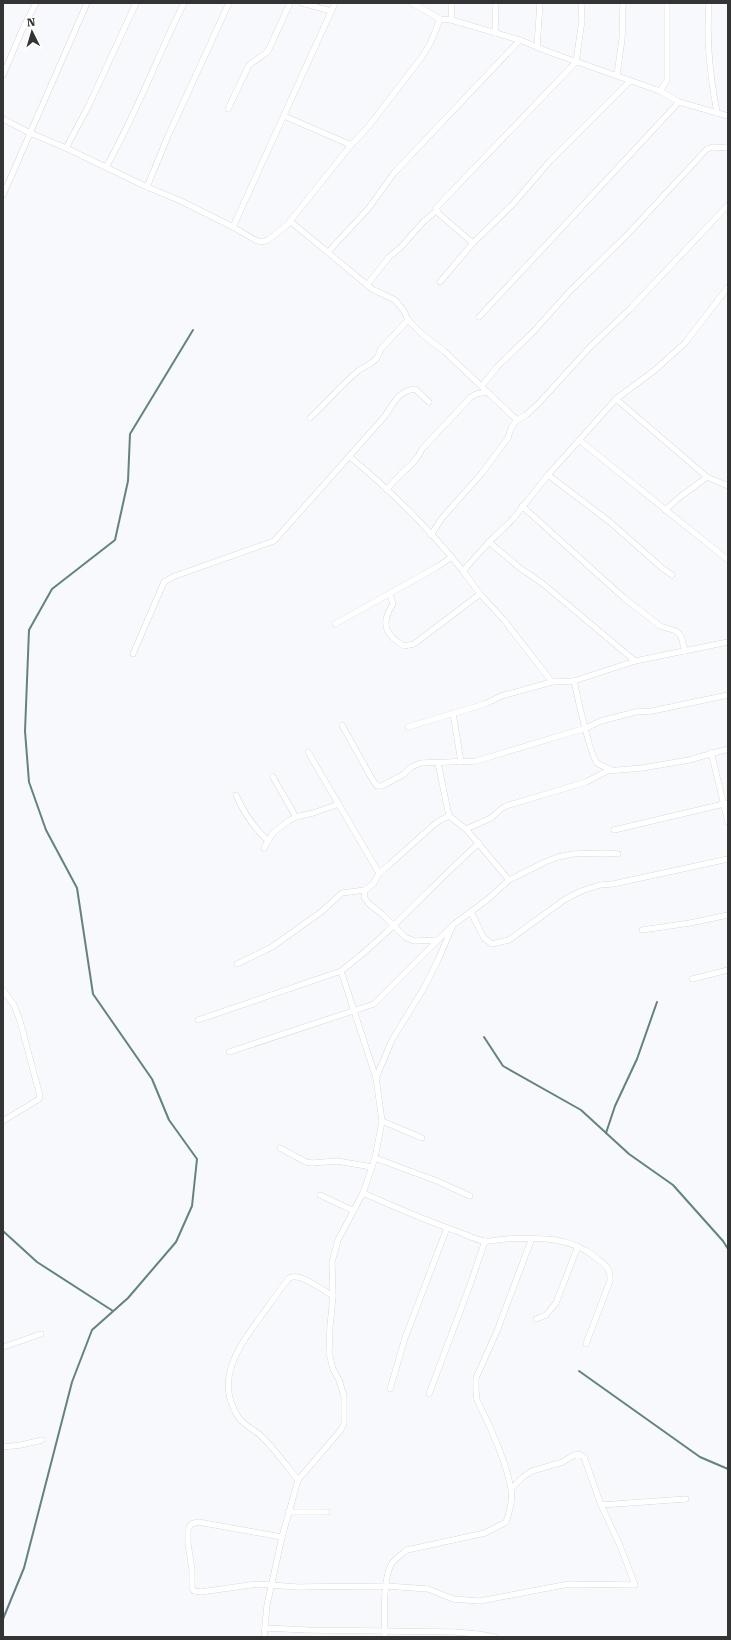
<svg xmlns="http://www.w3.org/2000/svg" width="731" height="1640" font-family="'Roboto Serif',serif">
<style>
.lines{fill:none;stroke-linecap:round;stroke-linejoin:round}
.stream{stroke:#658283;stroke-width:2}
.street-casing{stroke:#c7c7cb;stroke-width:6}
.street{stroke:#fff;stroke-width:5.5}
</style>
<rect width="100%" height="100%" fill="#f8f9fc"/>
<g class="lines">
<g class="stream">
<path d="M484 1037 503 1066 581 1110 629 1154 673 1185 723 1241 728 1249"/>
<path d="M606 1133 615 1106 637 1059 657 1002"/>
<path d="M3 1231 37 1262 113 1311"/>
<path d="M579 1371 700 1457 728 1469"/>
<path d="M3 1619 24 1568 72 1382 92 1330 128 1298 176 1242 192 1206 197 1159 169 1120 152 1079 93 994 77 888 46 830 29 782 25 731 29 630 52 589 115 540 128 481 130 434 193 330"/>
</g>
<defs>
<g id="street">
<path d="M302 3 331 11"/>
<path d="M412 3 440 19 451 20 520 40 549 52 660 91 679 102 728 116"/>
<path d="M709 3C706 41 710 76 717 113"/>
<path d="M451 20 452 3"/>
<path d="M495 33 496 3"/>
<path d="M537 47 540 3"/>
<path d="M3 75 23 28 36 3"/>
<path d="M617 75 622 39 623 3"/>
<path d="M660 91 667 80V3"/>
<path d="M228 109 249 65 266 53 269 49 290 3"/>
<path d="M284 116 351 145"/>
<path d="M3 119 30 133 66 148 147 187 181 201 233 227 255 240 261 242 268 240 287 225 351 145 368 127 422 57 431 42 440 19"/>
<path d="M66 148 89 105 136 3"/>
<path d="M106 167C136 115 157 57 184 3"/>
<path d="M147 187 168 136 229 3"/>
<path d="M3 195 87 3"/>
<path d="M290 221 372 289 395 300 404 311 408 320 422 334 444 351 517 420"/>
<path d="M233 227 335 3"/>
<path d="M473 243 439 214 436 208 576 62 582 20 581 3"/>
<path d="M328 252 368 209 394 173 520 40"/>
<path d="M440 282 473 243 512 205 550 161 630 81"/>
<path d="M367 285 389 257 401 247 423 222 436 211"/>
<path d="M479 317 679 102"/>
<path d="M482 386 497 367 534 331 570 291 627 235 707 149 713 147 728 148"/>
<path d="M616 399 707 477 728 486"/>
<path d="M310 418C326 403 341 385 358 371 366 365 378 363 380 350L408 320"/>
<path d="M579 440 728 560"/>
<path d="M350 457C390 490 430 530 463 571L489 542 513 519 548 475 616 399 655 370 685 343 728 287"/>
<path d="M548 475 610 522 662 568 672 575"/>
<path d="M387 490C397 474 415 466 422 449L471 397 476 394 487 392"/>
<path d="M522 506 624 598 660 626 676 631 681 636 685 651"/>
<path d="M665 510 680 497 707 477"/>
<path d="M431 535 442 518 482 473 508 438 511 428 517 420 526 415 538 404 590 347 630 309 728 205"/>
<path d="M489 542 520 568 542 583 635 661"/>
<path d="M463 571 480 594 504 620 552 682"/>
<path d="M390 594 393 604C380 623 385 635 404 646L414 644 480 594"/>
<path d="M335 624 437 567 452 557"/>
<path d="M133 654 164 582 175 576 274 541 385 416C394 403 398 391 415 389L429 402"/>
<path d="M574 681C577 694 590 758 598 764 602 766 608 768 612 770"/>
<path d="M453 713 461 762"/>
<path d="M342 725 372 779 377 786H382L404 774 411 767 421 763 476 761 586 728 601 721 635 712 652 711 728 695"/>
<path d="M408 727 485 704 501 696 552 682 574 681 635 661 728 642"/>
<path d="M308 752 379 873"/>
<path d="M711 752 728 822"/>
<path d="M438 763 449 816"/>
<path d="M273 777 296 817"/>
<path d="M236 795C244 813 253 827 268 841"/>
<path d="M614 830 728 803"/>
<path d="M264 848 273 833 288 821 296 817 313 813 339 804"/>
<path d="M509 880 466 829 491 818 501 809 506 806 586 782 607 771 642 768 689 760 728 749"/>
<path d="M365 890 364 897 369 904 382 914 405 937 414 941 437 940"/>
<path d="M471 912 484 938 492 944 509 940 564 900 581 891 600 885 613 884 728 859"/>
<path d="M642 930 690 923 728 915"/>
<path d="M237 964 272 947 321 912 342 893 365 890 374 883 379 873 390 864 437 822 449 816 466 829"/>
<path d="M341 971 376 1078"/>
<path d="M692 979 728 970"/>
<path d="M3 990 14 1005 20 1021 40 1096 39 1099 3 1121"/>
<path d="M198 1020 341 971C391 933 432 885 479 843"/>
<path d="M229 1052 374 1004 452 926"/>
<path d="M382 1121 422 1138"/>
<path d="M280 1148 306 1162 312 1163 337 1161 372 1167"/>
<path d="M375 1158 437 1181 470 1196"/>
<path d="M363 1193C395 1207 426 1221 459 1232 467 1235 476 1240 485 1241 491 1242 499 1239 506 1239 538 1238 569 1236 595 1257 605 1265 611 1267 610 1281L586 1344"/>
<path d="M320 1195 354 1211"/>
<path d="M536 1319 546 1315 556 1303 578 1246"/>
<path d="M3 1347 41 1334"/>
<path d="M390 1389 405 1338 447 1228"/>
<path d="M429 1394 470 1285 485 1241"/>
<path d="M3 1447 21 1445 42 1440"/>
<path d="M298 1480C286 1465 274 1448 260 1435 253 1429 244 1425 239 1418 211 1377 244 1340 267 1308 274 1298 281 1288 289 1278 300 1272 322 1290 333 1296"/>
<path d="M601 1505 686 1499"/>
<path d="M288 1512H327"/>
<path d="M282 1537 198 1522 191 1524 188 1530V1544L192 1569V1588L194 1591 201 1592 257 1584 297 1587 386 1586 428 1589 453 1599 480 1601 569 1584 635 1585 619 1543 601 1505 584 1457 579 1454 572 1456 563 1462 532 1471 523 1477 511 1489"/>
<path d="M265 1628 307 1630 455 1632 478 1634 495 1637"/>
<path d="M264 1637 267 1605 282 1537 298 1480 340 1431 344 1424V1396L339 1380 333 1369 329 1353 330 1326 333 1296 332 1262 338 1240 363 1193 375 1158 382 1121 376 1078 392 1040 424 988 438 960 453 925 488 899 509 880 545 862 558 857 573 854 606 853 618 854"/>
<path d="M385 1637C384 1620 383 1579 391 1565 394 1559 402 1554 407 1550L485 1533 506 1522C510 1511 513 1500 511 1489 506 1460 490 1426 477 1400L476 1391V1378L497 1331 532 1238"/>
</g>
</defs>
<use href="#street" class="street-casing"/>
<use href="#street" class="street"/>
</g>
<rect width="731" height="1640" fill="none" stroke="#343435" stroke-width="8"/>
<g transform="translate(32 32) rotate(355)" stroke="#ffffff" stroke-width="3" paint-order="stroke">
<path d="M0-3L7 15L0 10L-7 15Z" fill="#343435"/>
<text y="-6" font-size="11" font-weight="bold" text-anchor="middle" fill="#343435">N</text>
</g>
</svg>
